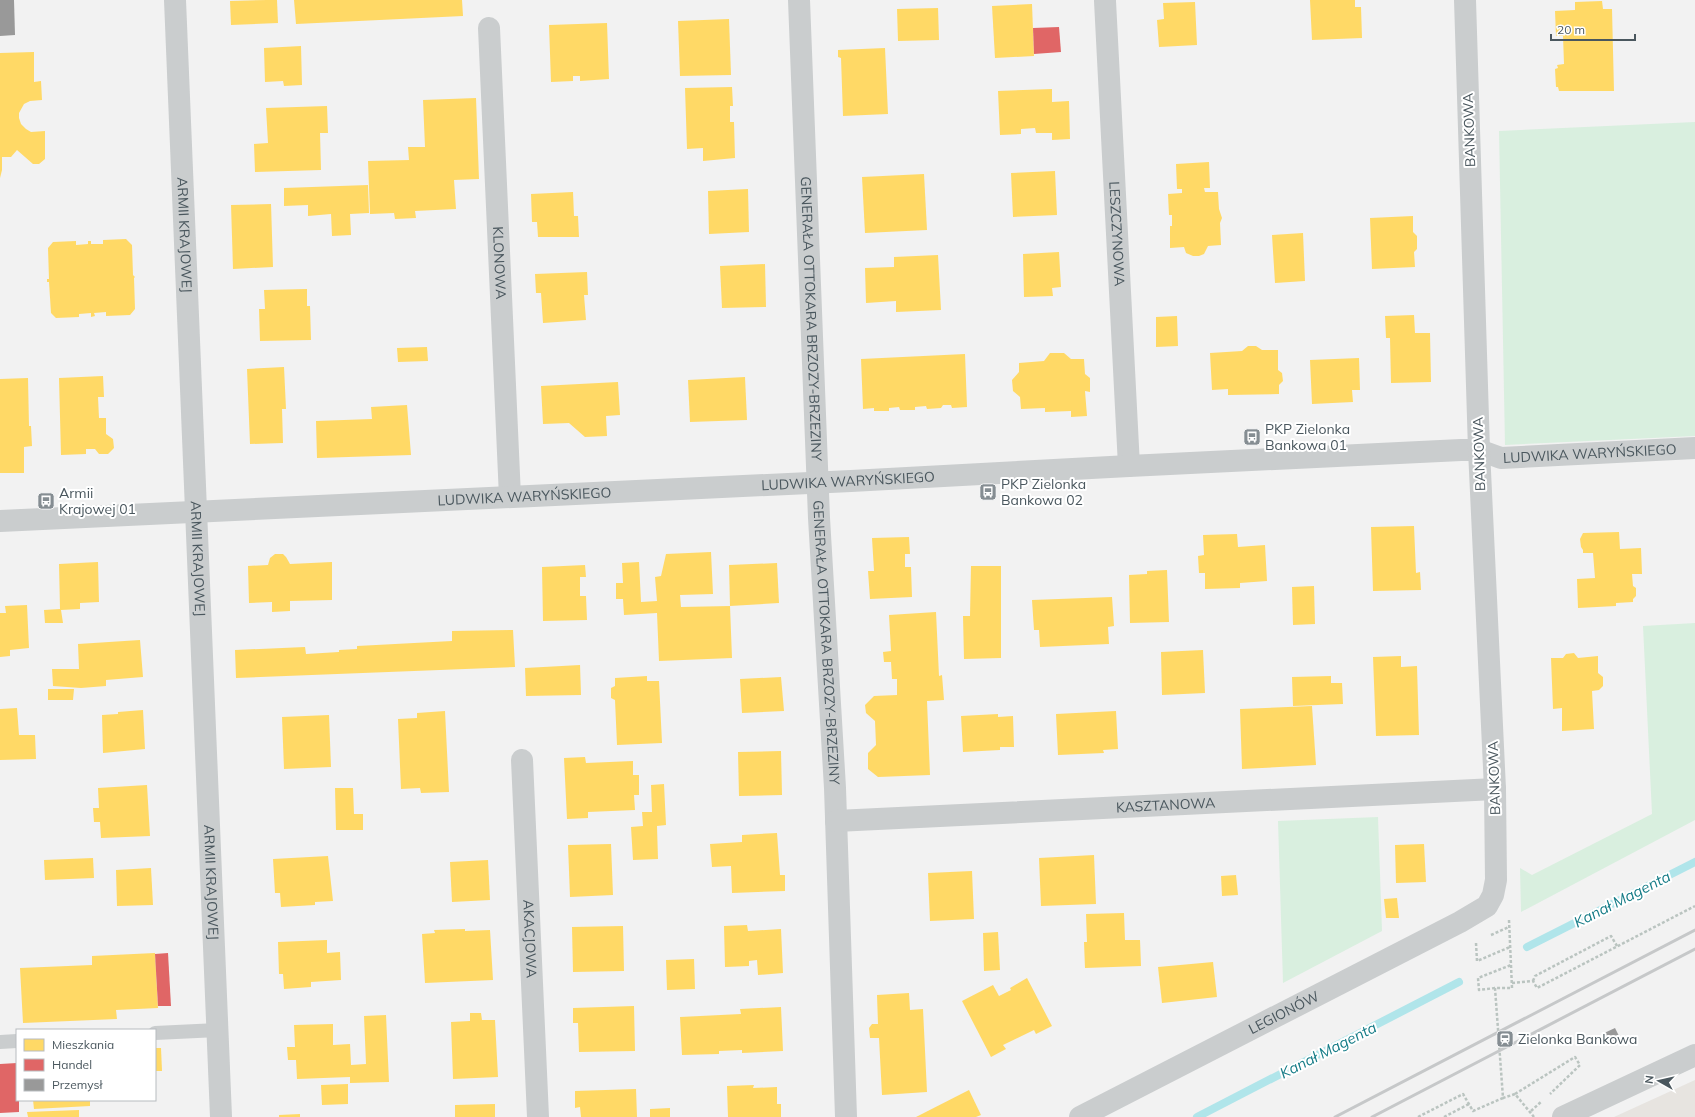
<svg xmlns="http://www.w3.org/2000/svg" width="1695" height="1117" font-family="Mulish,sans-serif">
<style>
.commercial{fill:#e7e4e0}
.green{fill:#d9efdf}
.homes{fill:#ffd966}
.shops{fill:#e06666}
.industry{fill:#999}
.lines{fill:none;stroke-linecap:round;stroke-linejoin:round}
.stream{stroke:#b0e5ea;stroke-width:8}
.path{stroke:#bac4c0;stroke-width:2.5;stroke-dasharray:3 2;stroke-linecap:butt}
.lane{stroke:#cacdce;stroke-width:14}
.street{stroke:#cacdce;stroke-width:22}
.rail{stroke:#c6c8c9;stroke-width:3}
.labels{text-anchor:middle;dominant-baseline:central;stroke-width:4;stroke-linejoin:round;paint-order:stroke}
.street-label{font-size:14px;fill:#4a575e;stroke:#fff}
.poi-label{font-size:14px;fill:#4a575e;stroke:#fff;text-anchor:start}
.water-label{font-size:15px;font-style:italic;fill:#157c87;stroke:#fff}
</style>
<rect width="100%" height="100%" fill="#f2f2f2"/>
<path class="commercial" d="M1695 1080V1117H1614Z"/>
<g class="green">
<path d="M1695 122V436L1505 445 1499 131Z"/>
<path d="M1695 623V820L1521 912 1520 868 1532 875 1652 814 1643 626Z"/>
<path d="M1378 817 1382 931 1283 983 1278 821Z"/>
</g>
<g class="homes">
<path d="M267 0H277L278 23 231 25 230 1Z"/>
<path d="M294 0H462L463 16 296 24Z"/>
<path d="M1310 0H1355V7H1361L1362 38 1312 40Z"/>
<path d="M1602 1 1603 9H1612L1614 91H1559L1558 87H1556L1555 69 1558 68 1557 65 1564 64 1563 36H1556L1555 11 1575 10V2Z"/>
<path d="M1195 2 1197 45 1159 47 1157 20 1164 19 1163 3Z"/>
<path d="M1032 4 1034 56 995 58 992 6Z"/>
<path d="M938 8 939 40 898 41 897 9Z"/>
<path d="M729 19 731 75 680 76 678 21Z"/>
<path d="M607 23 609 79 580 81V76H573V81L551 82 549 25Z"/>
<path d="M301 46 302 85 284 86 283 81 265 82 264 48Z"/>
<path d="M885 48 888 114 843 116 841 58 838 57V50Z"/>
<path d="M34 52V82L41 81 42 100 30 101 24 104 19 113V118L21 124 26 129 31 132 45 131V159L39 164H33L17 150 11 157H2V170L0 178V53Z"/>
<path d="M732 87 733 106H730V122H734L735 158 703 161V148L687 149 685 88Z"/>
<path d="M1052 89V102L1069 101 1070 139 1052 140V133H1036L1035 128 1021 129V134L1000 135 998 91Z"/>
<path d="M476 98 479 179 454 180 456 209 415 211 416 218 395 219 394 213 370 214 368 161 409 160 408 147H425L423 100Z"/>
<path d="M327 106 328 133H320L321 170 255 172 254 144 268 143 266 108Z"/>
<path d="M1209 162 1210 188H1204L1205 192H1218L1219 209 1222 218 1220 223 1221 245 1208 246 1204 254 1199 256H1193L1186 253 1184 247 1170 248V226H1172V215H1169L1168 194 1182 193V189H1177L1176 164Z"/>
<path d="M1055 171 1057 215 1013 217 1011 173Z"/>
<path d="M924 174 927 230 865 233 862 177Z"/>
<path d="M368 185 369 213 350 214 351 235 332 236 331 214 308 216V205L284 206V188Z"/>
<path d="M748 189 749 232 709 234 708 191Z"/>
<path d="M573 192 574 216H578L579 237H538L537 222H532L531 194Z"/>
<path d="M271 204 273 267 233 269 231 205Z"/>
<path d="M1413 216V232L1417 236V249L1414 252 1415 267 1372 269 1370 218Z"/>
<path d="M1303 233 1305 281 1275 283 1272 235Z"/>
<path d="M126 239 132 245 133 275 135 277 134 278 135 309 130 315 106 316V312L94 313 95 316 91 317V313L79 314V317L56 318 51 313 49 282H47V279H49L48 248 53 242 76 241V245L88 244V241H91V244H103V240Z"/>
<path d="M1059 252 1061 287 1052 288 1053 296 1024 297 1023 254Z"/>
<path d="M938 255 941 310 896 312V301L866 303 865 268 894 267V257Z"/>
<path d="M765 264 766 307 722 308 720 266Z"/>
<path d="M587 272 588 295H584L586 320 543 323 541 293H536L535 274Z"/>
<path d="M307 289V306H310L311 340 260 341 259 309H265L264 290Z"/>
<path d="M1414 315 1415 333H1430L1431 382 1391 383 1390 338H1386L1385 316Z"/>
<path d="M1177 316 1178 346 1156 347V317Z"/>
<path d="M1248 346H1256L1262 350H1278V370L1282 373 1283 381 1279 385V394L1228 395V389L1212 390 1210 353 1242 351Z"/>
<path d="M427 347 428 361 398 362 397 348Z"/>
<path d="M1050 353H1064L1071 359H1084L1085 374 1090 378V392L1085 391 1087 416 1071 417V411L1045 412V408L1021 409 1020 397 1013 391 1012 380 1019 372V363L1044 361Z"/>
<path d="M965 354 967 407 952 408 951 405H943L941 408 927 409 926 406 915 407V410H900L899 407 889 408V411H874V408L863 409 861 359Z"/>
<path d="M1359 358 1360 390H1352L1353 402 1312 404 1310 360Z"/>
<path d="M284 367 286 409H282L283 443 250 444 247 369Z"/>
<path d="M103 376 104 397H98L99 418H106V434L113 439 114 448 108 454H99L95 449H86V454L61 455 59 378Z"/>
<path d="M745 377 747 420 690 422 688 380Z"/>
<path d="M28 378 29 426H31L32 446 24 447V473H0V379Z"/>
<path d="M618 382 620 415 606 416 607 436 585 437 569 423 543 424 541 386Z"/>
<path d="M407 405 411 455 317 458 316 421 372 419 371 407Z"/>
<path d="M1414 526 1416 573 1420 572 1421 590 1373 591 1371 527Z"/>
<path d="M1619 532 1620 549 1641 548 1642 574H1632L1633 586 1636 588V596L1633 599V602L1616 603V606L1578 608 1577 579 1595 578 1593 553H1583V550L1581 547 1580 539 1583 533Z"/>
<path d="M1237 534 1238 547 1265 545 1267 581 1240 583V588L1205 589V573H1199L1198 556 1204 555 1203 535Z"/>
<path d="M909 537 910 554H905V567H911L912 597 870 599 868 571H874L872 538Z"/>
<path d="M711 552 713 594 680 595 681 607 730 606 732 658 659 661 657 613 624 615 623 599H616V583H623L622 563 639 562 641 602 657 601 655 577 661 576 666 554Z"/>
<path d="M275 554H283L286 557 290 564 332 562V600L290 601V611L272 612V602L249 603 248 566 268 565 270 558Z"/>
<path d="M98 562 99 602 80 603V609L61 610 63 623H45L44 610 60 609 59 564Z"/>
<path d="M777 563 779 603 730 606 729 565Z"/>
<path d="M585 565 586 577H580V596H586L587 620 543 621 542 567Z"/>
<path d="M971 566H1001V658L964 659 963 616H970Z"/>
<path d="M1167 570 1169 622 1130 623 1129 575 1147 574V571Z"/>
<path d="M1314 586 1315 624 1293 625 1292 587Z"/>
<path d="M1112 597 1114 626 1108 627 1109 644 1040 647 1039 630H1034L1032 600Z"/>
<path d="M27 605 29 648 10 650V656L0 657V613H6L5 606Z"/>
<path d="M936 612 939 676 942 675 944 700 927 701 930 775 878 777 868 769V753L876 745 875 721 866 713 865 705 874 696 897 695V679H892L891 662H884L883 652 891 651 889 615Z"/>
<path d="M513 630 515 667 236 678 235 650 305 647 306 654 339 652V650L357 649V646L452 641V631Z"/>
<path d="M140 640 143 677 106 680V686L81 688 53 686 52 669H79L78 644Z"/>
<path d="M1203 650 1205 693 1162 695 1161 652Z"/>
<path d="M1574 653 1578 658 1598 656V673L1603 677V686L1599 690 1592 691 1594 729 1562 731V708L1553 709 1551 658H1563L1566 654Z"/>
<path d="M1401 656V667L1417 666 1419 735 1376 736 1373 657Z"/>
<path d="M580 665 581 695 526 696 525 668Z"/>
<path d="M647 676V681H659L662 743 617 745 615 700 611 698V688L615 686V678Z"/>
<path d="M1331 676V683H1342L1343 704 1293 706 1292 677Z"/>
<path d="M781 677 784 711 742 713 740 679Z"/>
<path d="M48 689H74L73 700H48Z"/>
<path d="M1312 706 1316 765 1242 769 1240 709Z"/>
<path d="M17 708 19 735H35L36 759 0 760V709Z"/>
<path d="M143 710 145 749 103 753 102 715 118 714V712Z"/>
<path d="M445 711 449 792 421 793 420 788 401 789 398 719 417 718V713Z"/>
<path d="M1116 711 1118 749 1103 750 1104 753 1058 755 1056 714Z"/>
<path d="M998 714V717L1013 716 1014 747H1000V750L963 752 961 716Z"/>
<path d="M329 715 331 767 284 769 282 717Z"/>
<path d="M781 751 782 795 739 796 738 752Z"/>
<path d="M585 757 586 763 633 761V775H639V795H634L635 810 588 812V818L567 819 564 758Z"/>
<path d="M664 784 666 825 657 826 658 859 633 860 631 827 643 826 642 812H652L651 785Z"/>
<path d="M147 785 150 836 101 838 100 822H94L93 808H99L98 788Z"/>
<path d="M335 788H353L354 814H363V830H336Z"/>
<path d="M777 833 780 875H785V891L732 893 731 866 712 867 710 844 742 842V835Z"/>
<path d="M611 844 613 895 570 897 568 845Z"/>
<path d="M1424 844 1426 882 1396 883 1395 845Z"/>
<path d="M1094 855 1096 904 1041 906 1039 858Z"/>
<path d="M328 856 333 901 315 902V905L281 907 280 893H275L273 859Z"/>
<path d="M93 858 94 878 45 880 44 860Z"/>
<path d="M488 860 490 900 452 902 450 862Z"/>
<path d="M151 868 153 905 117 906 116 870Z"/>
<path d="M972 871 974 919 930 921 928 873Z"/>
<path d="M1236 875 1238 895 1222 896 1221 876Z"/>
<path d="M1397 898 1399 918H1386L1384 899Z"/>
<path d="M1124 913 1125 940H1140L1141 966 1085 968 1084 942H1087L1086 914Z"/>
<path d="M747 925 748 931 781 929 783 973 758 975 757 960 749 961V966L725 967 724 926Z"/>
<path d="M623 926 624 971 573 972 572 927Z"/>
<path d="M465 929V931L490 930 493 980 425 983 422 934 435 933 434 930Z"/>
<path d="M998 932 1000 970 984 971 983 933Z"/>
<path d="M327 940V953L340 952 341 980 311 982V987L284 989 283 974H279L278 942Z"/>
<path d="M155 953 158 1008 116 1010 117 1019 23 1023 20 968 92 965V956Z"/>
<path d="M694 959 695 989 667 990 666 960Z"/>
<path d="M1213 962 1217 997 1162 1003 1158 967Z"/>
<path d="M1027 978 1052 1026 1036 1034 1034 1030 1003 1045 1006 1049 991 1057 962 1001 993 985 999 996 1011 990 1010 988Z"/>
<path d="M909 993 910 1010 923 1009 927 1092 882 1095 879 1038H870L869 1028 872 1024H878L877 995Z"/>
<path d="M634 1006 635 1051 579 1052 578 1023H573V1008Z"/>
<path d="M781 1007 783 1051 742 1053V1050L719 1051V1054L682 1055 680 1017 741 1014 740 1009Z"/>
<path d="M470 1013H481L482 1020H495L498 1077 453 1079 451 1022 470 1021Z"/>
<path d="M386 1015 389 1082 350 1083V1077L297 1079 296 1060H288L287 1047H295L294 1025 333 1024V1045L350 1044 351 1065 366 1064 364 1016Z"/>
<path d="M155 1048H161L162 1071H155Z"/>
<path d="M348 1084V1104L322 1105 321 1085Z"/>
<path d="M754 1085 753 1088 777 1087V1104H781V1117H728L727 1086Z"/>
<path d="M636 1089 637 1117H581L580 1107 575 1108V1091Z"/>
<path d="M969 1090 981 1115 976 1117H916Z"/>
<path d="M33 1100H90V1106L34 1109Z"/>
<path d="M495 1104V1117H455V1105Z"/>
<path d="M670 1108V1117H650V1109Z"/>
<path d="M79 1110V1117H28L27 1112Z"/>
<path d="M300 1114V1117H279V1115Z"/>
</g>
<g class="shops">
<path d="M1059 27 1061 52 1034 54 1033 28Z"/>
<path d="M168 953 171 1006H158L155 954Z"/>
<path d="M17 1063V1100H19V1112L0 1113V1064Z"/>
</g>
<g class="industry">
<path d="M0 0H14L15 35 0 36Z"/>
<path d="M1615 1028 1620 1038 1607 1044 1602 1034Z"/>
</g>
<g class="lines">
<g class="stream">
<path d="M1527 947 1695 862"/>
<path d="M1197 1117 1459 982"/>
</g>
<g class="path">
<path d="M1509 920 1512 988H1495L1503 1098 1515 1094 1534 1117"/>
<path d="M1491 935 1509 927"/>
<path d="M1476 943 1477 961 1510 947"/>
<path d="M1533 981 1535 976 1611 936 1617 946"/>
<path d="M1512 983 1533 981 1537 988 1695 906"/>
<path d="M1495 988 1479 990 1478 978 1511 965"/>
<path d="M1515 1094 1575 1057 1580 1065 1550 1094"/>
<path d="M1531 1111 1542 1101"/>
<path d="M1418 1117 1463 1094 1473 1111 1503 1098"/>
<path d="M1444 1117 1469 1104"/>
</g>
<g class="lane">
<path d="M155 1033 218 1030"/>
<path d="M0 1042 17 1041"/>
</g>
<g class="street">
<path id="s1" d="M175 0 221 1117"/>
<path id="s2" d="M799 0 819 518 835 788 846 1117"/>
<path id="s3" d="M1105 1 1129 466"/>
<path id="s4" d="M489 28 510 497"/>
<path id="s5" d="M0 521 851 481 1129 466 1461 450H1479L1501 458 1695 448"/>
<path id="s6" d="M522 760 538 1117"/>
<path id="s7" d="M836 821 1495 789"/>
<path id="s8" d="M1080 1117 1460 922 1487 906 1493 895 1496 880 1495 789 1479 450 1465 0"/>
<path d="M1563 1117 1695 1055"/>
</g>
<g class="rail">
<path d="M1335 1117 1695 930"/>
<path d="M1372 1117 1695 949"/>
</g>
</g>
<defs>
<symbol id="bus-square" viewBox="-11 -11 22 22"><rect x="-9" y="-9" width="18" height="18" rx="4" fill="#858d92" stroke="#fff"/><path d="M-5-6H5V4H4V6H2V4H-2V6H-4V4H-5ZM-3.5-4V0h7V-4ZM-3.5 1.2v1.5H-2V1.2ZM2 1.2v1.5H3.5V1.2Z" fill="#fff"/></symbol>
<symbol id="station-square" viewBox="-11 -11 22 22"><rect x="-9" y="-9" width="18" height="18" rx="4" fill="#858d92" stroke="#fff"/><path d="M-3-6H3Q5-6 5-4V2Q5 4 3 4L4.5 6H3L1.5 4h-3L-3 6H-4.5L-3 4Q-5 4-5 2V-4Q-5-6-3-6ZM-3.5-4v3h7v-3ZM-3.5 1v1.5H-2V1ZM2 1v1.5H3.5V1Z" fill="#fff"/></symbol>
</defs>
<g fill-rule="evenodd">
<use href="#bus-square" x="1242" y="427" width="20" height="20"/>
<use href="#bus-square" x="978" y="482" width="20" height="20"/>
<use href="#bus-square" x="36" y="491" width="20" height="20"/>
<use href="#station-square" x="1495" y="1029" width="20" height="20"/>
</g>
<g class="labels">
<g class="street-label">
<text transform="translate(1469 130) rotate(-92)">BANKOWA</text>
<text stroke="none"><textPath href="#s3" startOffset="233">LESZCZYNOWA</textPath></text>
<text stroke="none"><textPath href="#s1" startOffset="235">ARMII KRAJOWEJ</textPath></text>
<text stroke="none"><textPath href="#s4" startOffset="235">KLONOWA</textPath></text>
<text stroke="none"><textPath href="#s2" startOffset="319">GENERAŁA OTTOKARA BRZOZY-BRZEZINY</textPath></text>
<text stroke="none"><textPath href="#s5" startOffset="1593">LUDWIKA WARYŃSKIEGO</textPath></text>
<text transform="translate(1479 454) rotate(-92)">BANKOWA</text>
<text stroke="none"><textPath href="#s5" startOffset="849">LUDWIKA WARYŃSKIEGO</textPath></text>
<text stroke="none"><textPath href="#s5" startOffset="525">LUDWIKA WARYŃSKIEGO</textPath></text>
<text stroke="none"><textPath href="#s1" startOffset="559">ARMII KRAJOWEJ</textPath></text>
<text stroke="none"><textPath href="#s2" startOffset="643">GENERAŁA OTTOKARA BRZOZY-BRZEZINY</textPath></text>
<text transform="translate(1494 778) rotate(-92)">BANKOWA</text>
<text stroke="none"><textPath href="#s7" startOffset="330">KASZTANOWA</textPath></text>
<text stroke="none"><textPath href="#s1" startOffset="883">ARMII KRAJOWEJ</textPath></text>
<text stroke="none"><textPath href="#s6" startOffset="179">AKACJOWA</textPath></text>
<text stroke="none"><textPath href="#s8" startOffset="229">LEGIONÓW</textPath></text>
</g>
<g class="poi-label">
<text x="1265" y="429">PKP Zielonka<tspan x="1265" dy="16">Bankowa 01</tspan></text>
<text x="1001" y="484">PKP Zielonka<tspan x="1001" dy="16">Bankowa 02</tspan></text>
<text x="59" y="493">Armii<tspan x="59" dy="16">Krajowej 01</tspan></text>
<text x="1518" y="1039">Zielonka Bankowa</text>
</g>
<g class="water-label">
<text transform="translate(1622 899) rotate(-27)">Kanał Magenta</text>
<text transform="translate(1328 1050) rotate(-27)">Kanał Magenta</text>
</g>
</g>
<rect x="16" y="1029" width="140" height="72" fill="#ffffff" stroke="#b7bcbf"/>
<rect x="24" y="1039" width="20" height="12" fill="#ffd966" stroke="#b7bcbf"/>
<text x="52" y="1049" font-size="12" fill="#4a575e">Mieszkania</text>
<rect x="24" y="1059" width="20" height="12" fill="#e06666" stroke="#b7bcbf"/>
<text x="52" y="1069" font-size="12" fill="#4a575e">Handel</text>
<rect x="24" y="1079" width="20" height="12" fill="#999999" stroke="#b7bcbf"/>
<text x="52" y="1089" font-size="12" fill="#4a575e">Przemysł</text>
<g transform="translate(1659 1081) rotate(278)" stroke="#ffffff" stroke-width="3" paint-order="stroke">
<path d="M0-3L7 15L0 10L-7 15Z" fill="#4a575e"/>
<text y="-6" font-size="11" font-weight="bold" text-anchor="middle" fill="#4a575e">N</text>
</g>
<path d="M1551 34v6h84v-6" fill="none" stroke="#4a575e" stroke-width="2"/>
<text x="1557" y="34" font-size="12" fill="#4a575e" stroke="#ffffff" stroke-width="3" paint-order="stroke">20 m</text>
</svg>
